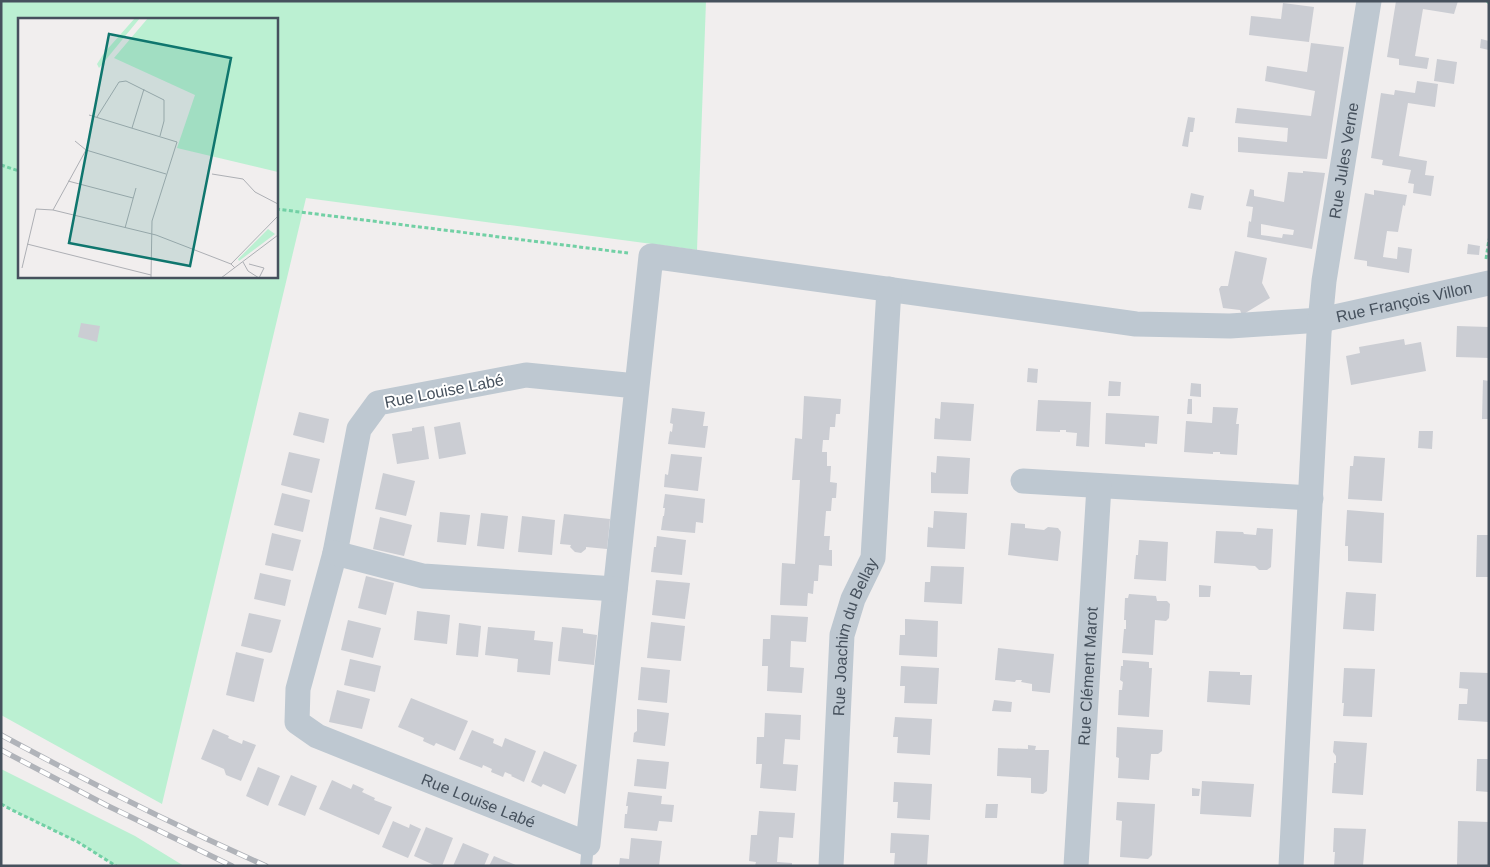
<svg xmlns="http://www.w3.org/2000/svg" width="1490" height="867" font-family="Helvetica,sans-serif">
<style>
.green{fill:#bbf0d2;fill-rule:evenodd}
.building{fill:#cbcdd3;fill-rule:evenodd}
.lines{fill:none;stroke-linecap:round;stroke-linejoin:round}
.path{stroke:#72d0a5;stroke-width:3;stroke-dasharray:4 2.5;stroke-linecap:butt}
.lane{stroke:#bec8d1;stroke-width:12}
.street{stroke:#bec8d1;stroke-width:25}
.rail-casing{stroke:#b0b3b9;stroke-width:5.5}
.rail{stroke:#fff;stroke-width:4;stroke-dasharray:11;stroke-linecap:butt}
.labels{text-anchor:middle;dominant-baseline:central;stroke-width:4;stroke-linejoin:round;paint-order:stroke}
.street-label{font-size:16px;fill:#46515d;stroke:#fff}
.inset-road{fill:none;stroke:#adafb4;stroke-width:1}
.view{fill:#0f766e;fill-opacity:0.15;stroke:#0f766e;stroke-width:2.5}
.inset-edge{fill:none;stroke:#46515d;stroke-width:2.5}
</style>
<rect width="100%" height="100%" fill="#f1eeee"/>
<g class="green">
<path d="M1 1H706L697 250 306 198 162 804 1 715ZM19 19H276V276H19Z"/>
<path d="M1 769 135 836 184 866H116L78 842 12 810 1 804Z"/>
</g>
<g class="building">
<path d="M1396 1H1458L1454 14 1423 9 1415 56 1429 58 1427 69 1399 65V59L1387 57Z"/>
<path d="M1283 3 1314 7 1309 42 1249 35 1251 16 1281 19Z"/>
<path d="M1481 39 1489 41V50L1480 48Z"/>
<path d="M1311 43 1344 47 1327 159 1238 152V137L1287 142 1288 128 1235 123 1237 108 1311 116 1315 91 1265 81 1267 66 1307 72Z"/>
<path d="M1437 59 1457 62 1454 84 1434 81Z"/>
<path d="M1417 81 1438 84 1435 107 1408 103 1399 156 1427 161 1425 175 1434 176 1431 196 1413 193 1414 184 1408 183 1411 170 1382 165 1383 160 1371 158 1381 93 1394 95 1395 90 1415 93Z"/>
<path d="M1188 117 1195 118 1193 132H1190L1188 147 1182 146Z"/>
<path d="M1303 171 1325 173 1312 249 1247 237 1249 221 1251 222 1253 207 1246 206 1250 189 1254 190V196L1284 202 1288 172 1303 173ZM1261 224 1294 230 1293 235 1283 234 1282 238 1261 235Z"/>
<path d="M1374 190 1407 195 1405 206 1403 205 1398 232 1387 231 1383 257 1397 259 1398 247 1412 249 1409 273 1367 266V261L1354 259 1365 193 1374 195Z"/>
<path d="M1191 193 1204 196 1201 210 1188 208Z"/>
<path d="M1468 244 1480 246 1479 255 1467 254Z"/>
<path d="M1235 251 1267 258 1262 283 1270 298 1242 315 1240 310 1223 308 1219 289 1221 286H1228Z"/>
<path d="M81 323 100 326 97 342 78 337Z"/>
<path d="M1457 326 1489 327V358L1456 357Z"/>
<path d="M1404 339 1405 345 1421 342 1426 371 1351 385 1346 356 1360 353 1359 347Z"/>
<path d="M1028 368 1038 369 1037 383 1027 382Z"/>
<path d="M1483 380 1489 381V419H1482Z"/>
<path d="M1109 381 1121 382 1120 396H1108Z"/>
<path d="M1191 383 1201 384V397L1190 396Z"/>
<path d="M804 396 841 399 840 414H836L835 427H830L829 440H823L822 452H827V466H831L830 482 837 483 836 498H832L831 511H826L825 524 824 536H830L829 550H832V566L819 565 818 581H814L813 594 808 593 807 606 780 605 782 563 795 564 800 480H792L795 438 802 439Z"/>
<path d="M1188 399H1192V414H1187Z"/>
<path d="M1038 400 1091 402 1089 447 1076 446 1077 433 1066 432V430H1060V432L1036 431Z"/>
<path d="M941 402 974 404 971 441 934 439 935 418 940 419Z"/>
<path d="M1213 407 1238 408 1236 424H1239L1237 455 1220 454V452H1213V454L1184 452 1186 421 1212 423Z"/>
<path d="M672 408 705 412 703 426H708L705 448 668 444 670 431 672 432 673 424 670 423Z"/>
<path d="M299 412 329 419 324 443 293 435Z"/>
<path d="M1106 413 1159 416 1157 444 1145 443V447L1105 444Z"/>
<path d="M460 422 466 454 439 459 434 427Z"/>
<path d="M424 426 429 459 397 464 392 434 412 431V428Z"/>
<path d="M1419 431H1433L1432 449 1418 448Z"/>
<path d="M289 452 320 459 312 493 281 485Z"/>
<path d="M671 454 702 457 698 491 664 487 665 474 668 475Z"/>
<path d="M937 456 970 458 968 494 931 493V472L936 473Z"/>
<path d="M1354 456 1385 458 1382 501 1348 499 1350 466H1353Z"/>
<path d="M383 473 415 481 406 516 375 509Z"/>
<path d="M282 493 310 500 303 532 274 525Z"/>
<path d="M665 494 705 499 703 523 696 522 695 533 661 530 663 516H664L665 508H663Z"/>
<path d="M1347 510 1384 513 1382 563 1348 561V546H1345Z"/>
<path d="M934 511 967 513 965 549 927 547 928 527 933 528Z"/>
<path d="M440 512 470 515 466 545 437 542Z"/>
<path d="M481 513 508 516 504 549 477 546Z"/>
<path d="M564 514 610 519 607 549 586 547V549L581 553 575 552 570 547 571 545 560 544Z"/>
<path d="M522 516 555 520 552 555 518 552Z"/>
<path d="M380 517 412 525 404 556 373 549Z"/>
<path d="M1011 523 1025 524V528L1044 530 1048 527 1058 528 1061 532 1058 561 1008 555Z"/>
<path d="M1257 528 1273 529 1271 567 1267 570H1259L1255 566 1214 563 1216 531 1243 532 1244 534 1256 535Z"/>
<path d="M272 533 301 540 293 571 265 565Z"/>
<path d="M1477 535H1489V577H1476Z"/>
<path d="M657 536 686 540 682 575 651 572 654 547H656Z"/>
<path d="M1139 540 1168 542 1166 581 1134 579 1136 555H1138Z"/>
<path d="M931 566 964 567 962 604 924 602 925 582H930Z"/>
<path d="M260 573 291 580 285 606 254 599Z"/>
<path d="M366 576 394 583 386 615 358 608Z"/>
<path d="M656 580 690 583 685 619 652 615Z"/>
<path d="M1199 585 1211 586 1210 597H1199Z"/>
<path d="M1346 592 1376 594 1374 631 1343 629Z"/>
<path d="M1129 594 1156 596 1157 601H1167L1170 604 1169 618 1166 621 1155 620 1153 655 1122 653 1124 629H1126V620H1124L1125 598H1128Z"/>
<path d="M417 611 450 615 447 644 414 640Z"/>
<path d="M249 613 281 620 272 652 270 653 241 646Z"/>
<path d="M771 615 808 617 806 642 791 641 790 667 804 668 802 693 767 691 768 666H762L763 639H770Z"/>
<path d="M905 619 938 621 937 657 899 655 900 635H905Z"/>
<path d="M348 620 381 628 373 658 341 650Z"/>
<path d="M651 622 685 626 681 661 647 658Z"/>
<path d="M459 623 481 626 478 657 456 655Z"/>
<path d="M488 627 535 631 534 640 553 642 550 675 517 672 518 659 485 655Z"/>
<path d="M562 627 583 629V633L597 635 594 665 558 661Z"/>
<path d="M998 648 1054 654 1050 693 1032 691V684L1021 682 1022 680H1016L1015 682 995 680Z"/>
<path d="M236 652 264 659 254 702 226 695Z"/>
<path d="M350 659 381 666 375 692 344 685Z"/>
<path d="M1123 660 1149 662V668H1152L1149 717 1118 715 1119 690H1122L1123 682 1120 680 1121 666H1123Z"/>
<path d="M901 666 939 668 937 704 904 703 905 686H900Z"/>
<path d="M641 667 670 670 667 703 638 700Z"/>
<path d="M1344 668 1375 669 1372 717 1343 716 1344 703H1342Z"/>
<path d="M1209 671 1240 672V675H1252L1250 705 1207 702Z"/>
<path d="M1460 672 1489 673V722L1458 720 1459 704H1467L1468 689 1459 688Z"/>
<path d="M337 690 370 699 362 729 329 722Z"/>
<path d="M411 698 468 721 455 751 436 743 434 746 423 741 424 738 398 727Z"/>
<path d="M994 700 1012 702 1011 712 992 711Z"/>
<path d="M637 709 669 713 665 746 633 742 634 733 637 731Z"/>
<path d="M765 713 801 715 800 740 785 739 783 764 798 765 796 791 760 788 762 764H756L757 737H764Z"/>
<path d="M895 717 932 719 930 755 897 753 898 737H893Z"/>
<path d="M1117 727 1163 730 1162 751 1158 754H1151L1149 780 1118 778 1119 758 1116 757Z"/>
<path d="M213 729 229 736 228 738 242 744 243 740 256 745 241 781 226 775 224 769 201 759Z"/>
<path d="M472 730 494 739 493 743 502 747 505 738 536 751 524 782 511 776 512 775 505 772 503 777 491 772 492 769 483 765 482 768 459 759Z"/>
<path d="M1334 741 1367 743 1363 795 1332 793 1334 763H1336V756L1333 752Z"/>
<path d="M1028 745 1036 746 1035 750H1049L1047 791 1043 794 1031 793V778L997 776 998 748 1028 749Z"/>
<path d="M544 751 577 765 565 794 543 784 541 787 531 782Z"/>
<path d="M637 759 669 762 666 789 634 786Z"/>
<path d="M1477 759H1489V792L1476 791Z"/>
<path d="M258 767 280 776 268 806 246 796Z"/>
<path d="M291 775 317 786 305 816 278 805Z"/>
<path d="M332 780 351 789 353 784 364 789 362 792 375 798 374 800 392 807 379 835 319 809Z"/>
<path d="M1202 781 1254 784 1251 817 1200 814Z"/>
<path d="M894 782 932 784 930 820 897 818 898 802H893Z"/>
<path d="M1192 788 1200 789 1199 796H1192Z"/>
<path d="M628 792 662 796 661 804 674 805 672 822 659 821 657 831 624 828 625 814H627L628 806H626Z"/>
<path d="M1117 802 1155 804 1152 855 1148 859 1120 857 1122 821 1116 820Z"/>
<path d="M986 804H998L997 818H985Z"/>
<path d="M759 811 795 813 793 838 779 837 778 850 777 862 792 863V866H755L756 862 749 861 751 835H757Z"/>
<path d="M393 821 409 828 410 824 421 829 408 858 382 847Z"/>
<path d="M1458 821 1489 822 1488 866H1457Z"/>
<path d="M426 827 453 838 442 866H436L414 856Z"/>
<path d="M1334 828 1366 829 1363 866H1334L1335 852H1333Z"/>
<path d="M891 833 929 835 927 866H894L895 853H890Z"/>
<path d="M631 838 662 841 659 866H619L620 858 629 859Z"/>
<path d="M463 843 489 854 484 866H453Z"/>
<path d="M494 856 518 866H489Z"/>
</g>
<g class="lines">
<g class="path">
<path d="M1487 1 1489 3"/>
<path d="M1 165 19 171"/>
<path d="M276 209 628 253"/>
<path d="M1486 259 1489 239"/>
<path d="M1 804 12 810 78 842 116 866"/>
</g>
<path class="lane" d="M586 866 588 844"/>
<g class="street">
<path id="s1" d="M636 386 526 375 378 403 359 429 335 553 298 689 297 722 317 736 588 844 651 256 1136 324 1230 326 1321 320 1489 283"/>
<path d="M1023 481 1311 498"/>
<path d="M335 553 423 576 615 589"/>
<path id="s2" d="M831 866 842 635 853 599 873 558 889 289"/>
<path id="s3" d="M1076 866 1099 486"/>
<path id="s4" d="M1291 866 1319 333 1324 281 1369 1"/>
</g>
<defs>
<g id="rail">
<path d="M1 735C88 782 176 826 266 866"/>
<path d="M1 750 106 805 232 866"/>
</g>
</defs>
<use href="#rail" class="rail-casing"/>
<use href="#rail" class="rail"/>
</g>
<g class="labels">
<g class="street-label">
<text stroke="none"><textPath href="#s4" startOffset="708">Rue Jules Verne</textPath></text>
<text stroke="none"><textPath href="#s1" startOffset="2261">Rue François Villon</textPath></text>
<text transform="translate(444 391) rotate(-11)">Rue Louise Labé</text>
<text stroke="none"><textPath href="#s2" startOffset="232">Rue Joachim du Bellay</textPath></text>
<text stroke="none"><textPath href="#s3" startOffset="190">Rue Clément Marot</textPath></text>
<text stroke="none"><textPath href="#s1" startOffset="792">Rue Louise Labé</textPath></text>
</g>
</g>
<g transform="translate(18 18)">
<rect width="260" height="260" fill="#f1eeee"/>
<path d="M117 0H122L81 50 79 46 86 35ZM130 0H260V154L159 130 177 77 96 40ZM250 211 257 216 221 243 220 241Z" fill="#bbf0d2"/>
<path class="inset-road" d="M71 97 159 124 134 203 133 260M79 99 101 64 108 63 146 82V103L142 118M114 110 126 71M57 123 68 132 148 156M68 132 35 192 138 217 213 246 217 250M194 156 225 161 237 174 260 186M50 163 115 180M107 210 118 170M9 226 133 257M225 244 230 253 241 260 246 250 231 246M213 246 260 198M4 250 18 191 35 192M203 260 260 217"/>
<path class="view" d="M91 16 213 40 172 248 51 225Z"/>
<rect width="260" height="260" class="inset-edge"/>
</g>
<rect width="1490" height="867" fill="none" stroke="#46515d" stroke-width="5"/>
</svg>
